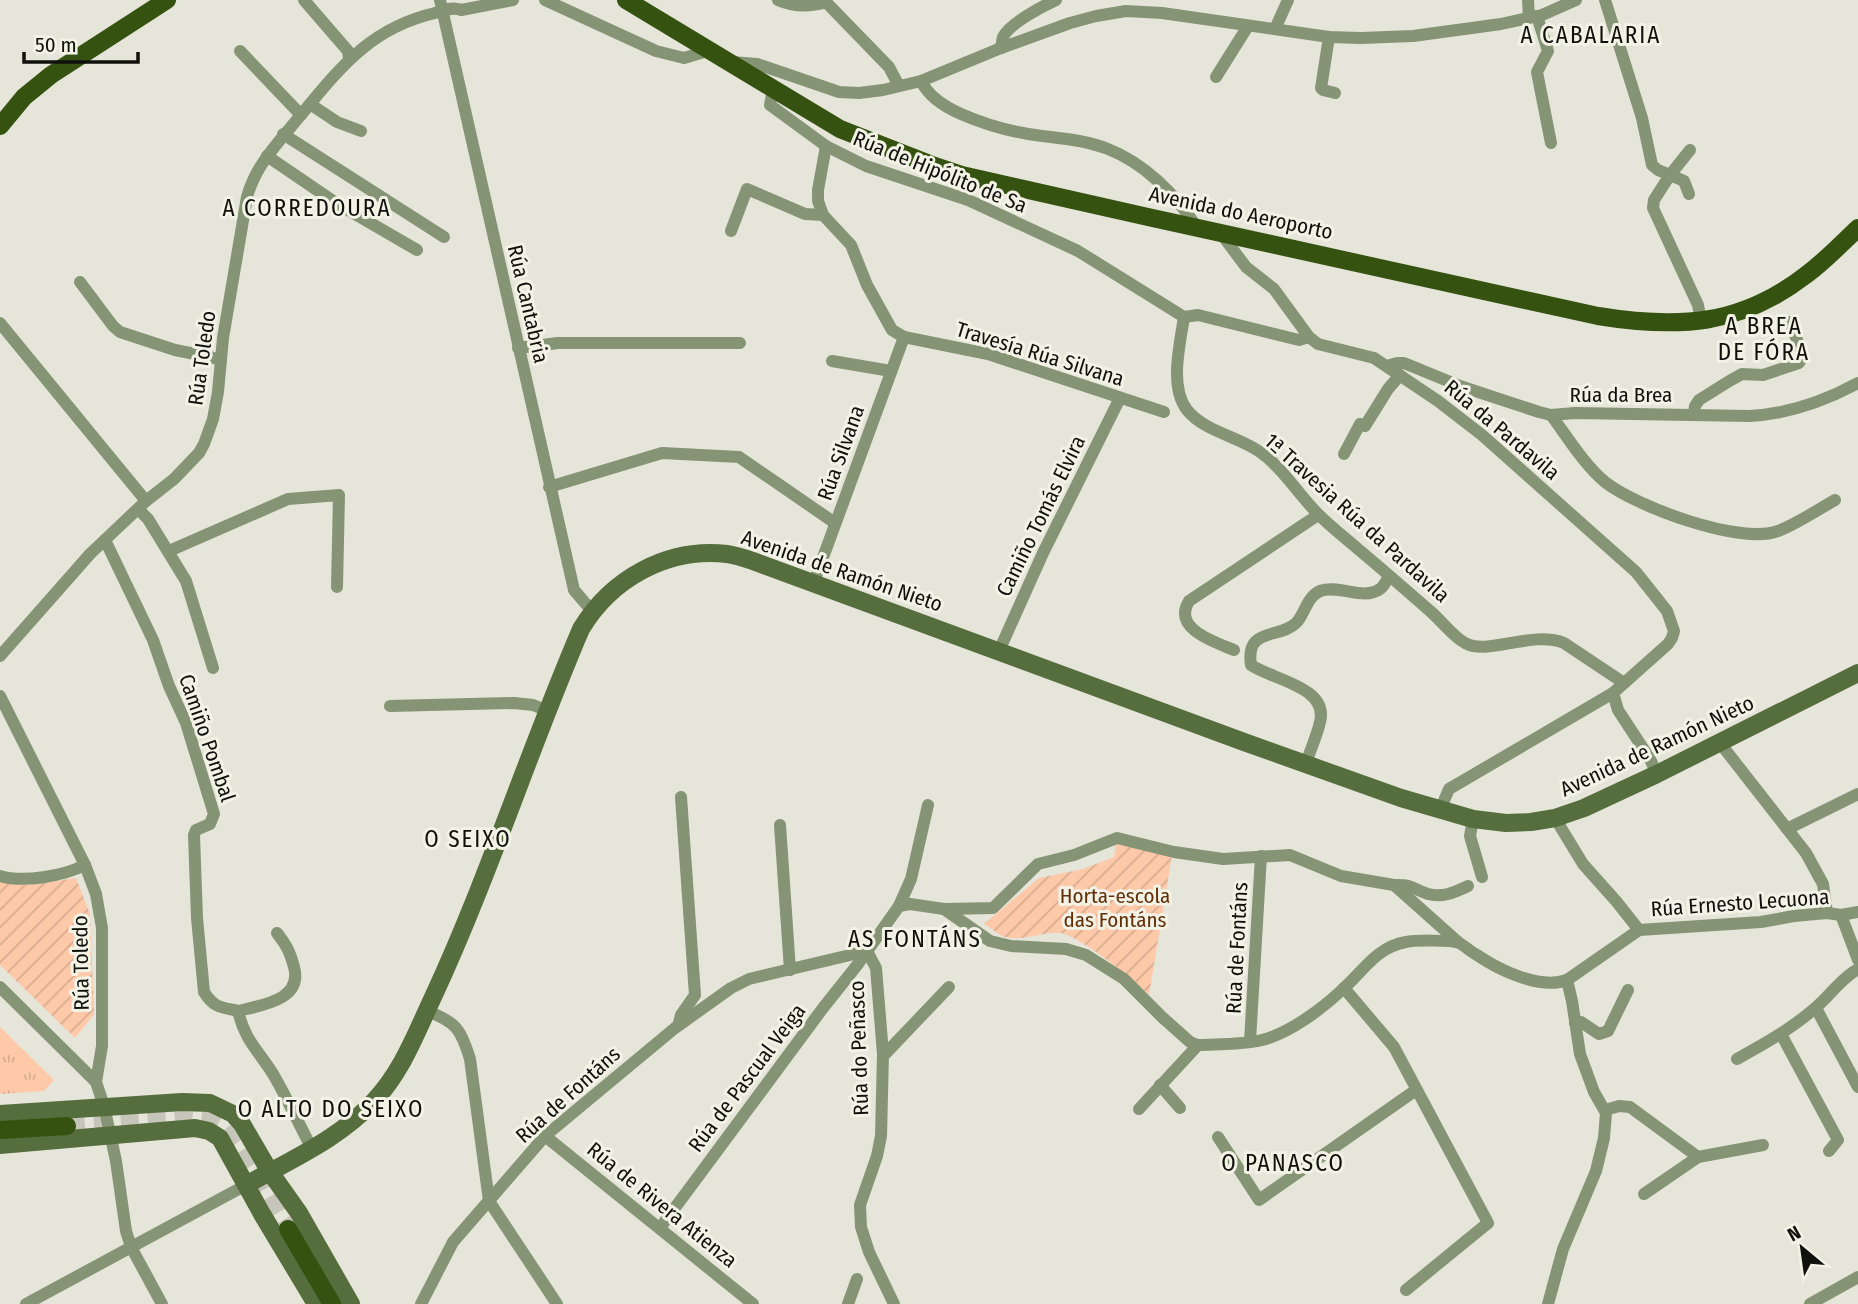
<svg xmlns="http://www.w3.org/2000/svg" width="1858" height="1304" font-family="'Fira Sans Condensed',sans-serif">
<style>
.grass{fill:url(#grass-tufts)}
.garden{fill:url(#garden-furrows)}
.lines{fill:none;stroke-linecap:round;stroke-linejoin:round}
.primary-tunnel{stroke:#c6c5ba;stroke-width:18;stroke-dasharray:18 9;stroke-linecap:butt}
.street{stroke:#849474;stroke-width:12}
.secondary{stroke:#566d3d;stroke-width:18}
.primary{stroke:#365210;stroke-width:18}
.labels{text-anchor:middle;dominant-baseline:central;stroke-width:6;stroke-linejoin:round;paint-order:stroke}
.street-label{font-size:21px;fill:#10100c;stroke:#f3f2e6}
.park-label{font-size:21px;fill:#613008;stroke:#f3f2e6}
.neighbourhood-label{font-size:23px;letter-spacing:2px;fill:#10100c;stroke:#f3f2e6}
</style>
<defs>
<pattern id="grass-tufts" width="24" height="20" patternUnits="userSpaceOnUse" patternTransform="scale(1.75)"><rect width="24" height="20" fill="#fdc9a9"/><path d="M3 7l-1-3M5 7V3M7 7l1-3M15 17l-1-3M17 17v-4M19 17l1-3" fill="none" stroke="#d8ac90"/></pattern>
<pattern id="garden-furrows" width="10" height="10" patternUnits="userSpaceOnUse" patternTransform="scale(1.75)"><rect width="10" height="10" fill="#fdc9a9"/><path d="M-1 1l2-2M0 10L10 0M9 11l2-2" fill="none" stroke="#d8ac90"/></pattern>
</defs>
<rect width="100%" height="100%" fill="#e6e5d9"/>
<path class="grass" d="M0 1027 54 1080 44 1091 0 1094Z"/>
<g class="garden">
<path d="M1116 844 1172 855 1149 995C1135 980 1079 936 1061 933 1042 931 1021 943 1002 936 996 933 990 927 984 924L1039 878 1083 869 1114 857Z"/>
<path d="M76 878 90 914 94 1014 75 1038 0 965V880L27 885Z"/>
</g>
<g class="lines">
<path class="primary-tunnel" d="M67 1126 186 1116 207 1118 224 1128 240 1147 288 1229"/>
<g class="street">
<path d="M304 0 348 51 349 58"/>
<path d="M440 0 574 590 592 611"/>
<path d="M545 0 656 51 684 58 711 50"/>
<path d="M778 0C794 7 810 7 826 2"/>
<path d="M824 0 889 67 899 86"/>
<path d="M1528 0 1529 18"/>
<path d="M1605 0 1642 118 1652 165 1658 170 1670 175 1654 200 1653 208 1698 305 1701 321"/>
<path d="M1537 16 1548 51 1537 72 1551 143"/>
<path d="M1275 29 1288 0"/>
<path d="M1329 37 1321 88 1323 90 1335 93"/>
<path d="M1001 48C1002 44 1002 40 1003 37 1010 23 1043 6 1056 0"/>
<path d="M240 51 301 115"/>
<path d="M732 62 757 64 839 92 859 93 883 90 921 81 1001 48 1070 23 1096 16 1126 11 1162 13 1329 37 1361 38 1413 36 1501 24 1542 15 1576 0"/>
<path d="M1216 77 1248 26"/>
<path d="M921 81C929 97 945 107 961 114 984 124 1004 130 1028 134 1054 138 1083 139 1108 149 1144 163 1175 194 1196 226"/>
<path d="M773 89 770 105 826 146 866 166 968 200 1078 251 1184 317 1198 315 1299 340 1309 337"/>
<path d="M310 104 337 122 361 131"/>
<path d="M283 134 444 237"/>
<path d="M826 146 818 190V201L823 215 851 245 867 285 892 330 904 337 988 354 1164 412"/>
<path d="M267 156 336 203 417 250"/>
<path d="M1689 194 1684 181 1670 175 1690 150"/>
<path d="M731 231 747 189 805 214 823 215"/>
<path d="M1219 231 1246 267 1274 289 1309 337 1318 344 1374 358 1438 401 1482 435 1636 572 1667 611 1674 631 1672 638 1668 644 1613 693 1449 789 1440 810"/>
<path d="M80 282 113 326 120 332 175 350 210 357 221 360"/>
<path d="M1184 317C1180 344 1169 387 1187 410 1205 432 1238 436 1260 452 1283 468 1298 494 1318 514 1330 526 1344 537 1358 549 1382 569 1406 590 1430 611 1441 620 1453 637 1465 643 1488 656 1532 630 1564 643L1624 683"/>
<path d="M0 323 146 501"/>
<path d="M518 348 558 343H740"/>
<path d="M832 361 891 371"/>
<path d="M1387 366 1397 363H1404L1460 386 1539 412 1551 415 1575 413 1749 416C1789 414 1823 402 1858 383"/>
<path d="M1551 415C1566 435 1585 466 1605 482 1637 507 1740 545 1778 531 1795 525 1819 509 1835 500"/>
<path d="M1694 415 1695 406 1699 400 1731 380 1742 374 1763 375 1799 363 1802 358V353L1790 322"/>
<path d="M1344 454 1360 424 1365 426 1388 389 1400 375"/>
<path d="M549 487 662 453 739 457 835 523"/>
<path d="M138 509 148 519 186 581 213 668"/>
<path d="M105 540 153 640 169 686 186 723 214 814 210 824 196 830 194 835 197 918 204 992C214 1008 221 1007 238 1011 245 1041 258 1050 273 1074 287 1098 299 1124 312 1149"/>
<path d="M169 551 288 499 339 495 337 587"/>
<path d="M814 582 904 337"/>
<path d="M1234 650C1215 642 1172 629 1189 601L1318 515"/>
<path d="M999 651 1043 553 1120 398"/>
<path d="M0 656 90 554 146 501 174 479 199 453 204 444 213 419 218 392 223 338 247 197C256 164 279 142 300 116 340 68 370 28 435 13 443 11 452 6 461 10L513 0"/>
<path d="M1613 693 1618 710 1650 759 1657 774"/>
<path d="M0 696 85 865 96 894 102 928V1046L96 1082 104 1106 116 1161 126 1231 131 1247 162 1304"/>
<path d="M390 706 514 703 533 705 548 711"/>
<path d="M1720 743 1806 853 1823 884 1827 913"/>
<path d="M1306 764C1310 750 1317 736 1320 722 1329 687 1273 680 1251 665 1245 626 1280 640 1297 622 1305 613 1307 597 1320 591 1339 584 1363 601 1380 589 1383 587 1387 580 1389 576"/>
<path d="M1555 818 1583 864 1616 901 1639 930"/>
<path d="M1473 819 1470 836 1482 877"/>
<path d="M780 825 790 970"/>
<path d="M1787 829 1858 794"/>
<path d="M0 876C24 883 63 876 85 865"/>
<path d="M1394 885C1414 884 1412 889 1428 894 1443 898 1455 892 1468 886"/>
<path d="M899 906 910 904 944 909 990 941 1011 946 1066 949 1086 955 1124 979 1162 1017 1190 1042 1198 1045C1219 1044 1242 1045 1262 1040 1290 1033 1323 1008 1343 989 1364 970 1377 947 1406 942 1414 940 1452 940 1459 943 1465 946 1471 952 1477 955 1499 970 1540 990 1567 980"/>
<path d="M944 909 993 908 1038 864 1074 855 1117 838 1174 852 1223 859 1290 855 1341 876 1394 885 1458 942"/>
<path d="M1841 915 1858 960"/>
<path d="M867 951 876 968 883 1054 881 1136 877 1156 860 1205 861 1227 869 1252 894 1304"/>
<path d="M0 987 96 1082"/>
<path d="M1344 988 1394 1047 1488 1223 1406 1290"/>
<path d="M1816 1008 1858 1087"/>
<path d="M238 1011C262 1005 303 1000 294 967 290 952 287 946 277 933"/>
<path d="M427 1011C456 1022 461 1029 470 1059L489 1201 557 1304"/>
<path d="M679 1023 681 1015 695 995 681 797"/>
<path d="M1575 1023 1581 1022 1599 1034 1608 1031 1628 990"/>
<path d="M1781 1034 1838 1140 1829 1151"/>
<path d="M1250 1041 1261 856"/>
<path d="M883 1054 886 1053 949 987"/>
<path d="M1737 1059C1764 1044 1791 1029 1814 1009 1829 997 1841 978 1858 969"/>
<path d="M1160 1085 1180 1108"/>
<path d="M1139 1109 1198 1045"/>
<path d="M1605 1110 1619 1106 1630 1107 1698 1157 1763 1145"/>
<path d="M545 1136 753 1304"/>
<path d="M1218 1137 1259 1200 1416 1090"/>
<path d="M1644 1194 1698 1157"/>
<path d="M660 1228 823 1008 858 964 899 906 911 879 928 805"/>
<path d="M26 1304 246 1185"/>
<path d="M421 1304 453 1242 545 1136 675 1028 731 988 749 979 867 951"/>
<path d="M848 1304 857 1279"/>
<path d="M1548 1304 1563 1249 1596 1171 1604 1138 1606 1113 1594 1092 1580 1054 1572 1001 1567 980 1639 930 1761 922 1794 916 1827 913 1841 915 1858 912"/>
<path d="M1810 1304 1858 1277"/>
</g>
<g class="secondary">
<path d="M0 1114 182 1102 210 1103 233 1114 242 1124 270 1172 299 1213 351 1304"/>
<path d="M0 1145 195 1128 209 1131 220 1138 262 1214 316 1304"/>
<path d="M246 1185C290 1160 339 1139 374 1101 403 1070 416 1033 434 995 489 876 529 750 581 629 611 579 667 547 727 554 735 555 744 558 753 561L1244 742 1401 798 1473 819 1506 823 1531 822 1555 818 1584 808 1657 774 1858 673"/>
</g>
<g class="primary">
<path d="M626 0 840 129 932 165 962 175 1148 217 1598 316C1678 329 1740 326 1806 275 1825 261 1841 244 1858 228"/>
<path d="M0 126 24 97 51 75 167 0"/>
<path d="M0 1130 67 1126"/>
<path d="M288 1229 332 1304"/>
</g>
</g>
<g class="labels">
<g class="street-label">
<text transform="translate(940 172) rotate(22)">Rúa de Hipólito de Sa</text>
<text transform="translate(1241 213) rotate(12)">Avenida do Aeroporto</text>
<text transform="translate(528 304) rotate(77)">Rúa Cantabria</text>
<text transform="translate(1040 354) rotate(17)">Travesía Rúa Silvana</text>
<text transform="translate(202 358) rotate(-82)">Rúa Toledo</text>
<text x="1621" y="395">Rúa da Brea</text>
<text transform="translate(1502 430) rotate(40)">Rúa da Pardavila</text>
<text transform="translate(841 453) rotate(-70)">Rúa Silvana</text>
<text transform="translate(1041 516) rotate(-64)">Camiño Tomás Elvira</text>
<text transform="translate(1357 518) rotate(42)">1ª Travesia Rúa da Pardavila</text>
<text transform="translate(842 571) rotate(19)">Avenida de Ramón Nieto</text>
<text transform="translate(207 738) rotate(71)">Camiño Pombal</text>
<text transform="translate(1657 746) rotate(-25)">Avenida de Ramón Nieto</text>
<text transform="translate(1740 903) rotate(-4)">Rúa Ernesto Lecuona</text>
<text transform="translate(1237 948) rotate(-87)">Rúa de Fontáns</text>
<text transform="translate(81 963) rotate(-91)">Rúa Toledo</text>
<text transform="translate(859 1048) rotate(-92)">Rúa do Peñasco</text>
<text transform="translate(747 1078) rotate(-53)">Rúa de Pascual Veiga</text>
<text transform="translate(568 1095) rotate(-42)">Rúa de Fontáns</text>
<text transform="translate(662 1205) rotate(39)">Rúa de Rivera Atienza</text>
</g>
<g class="park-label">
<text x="1115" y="896">Horta-escola<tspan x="1115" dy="24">das Fontáns</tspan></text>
</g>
<g class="neighbourhood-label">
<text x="1591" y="35">A CABALARIA</text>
<text x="307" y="208">A CORREDOURA</text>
<text x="1764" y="326">A BREA<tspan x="1764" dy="26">DE FÓRA</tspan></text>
<text x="468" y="839">O SEIXO</text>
<text x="915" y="939">AS FONTÁNS</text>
<text x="331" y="1109">O ALTO DO SEIXO</text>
<text x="1283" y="1163">O PANASCO</text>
</g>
</g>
<g transform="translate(1802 1248) rotate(331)" stroke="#f3f2e6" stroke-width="5" paint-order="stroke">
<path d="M0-5L12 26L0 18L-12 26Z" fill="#10100c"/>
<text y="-10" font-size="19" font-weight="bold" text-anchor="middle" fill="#10100c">N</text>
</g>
<path d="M24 52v10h114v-10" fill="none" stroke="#10100c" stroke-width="3.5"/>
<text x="35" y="52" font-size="21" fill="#10100c" stroke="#f3f2e6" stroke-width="5" paint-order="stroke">50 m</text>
</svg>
